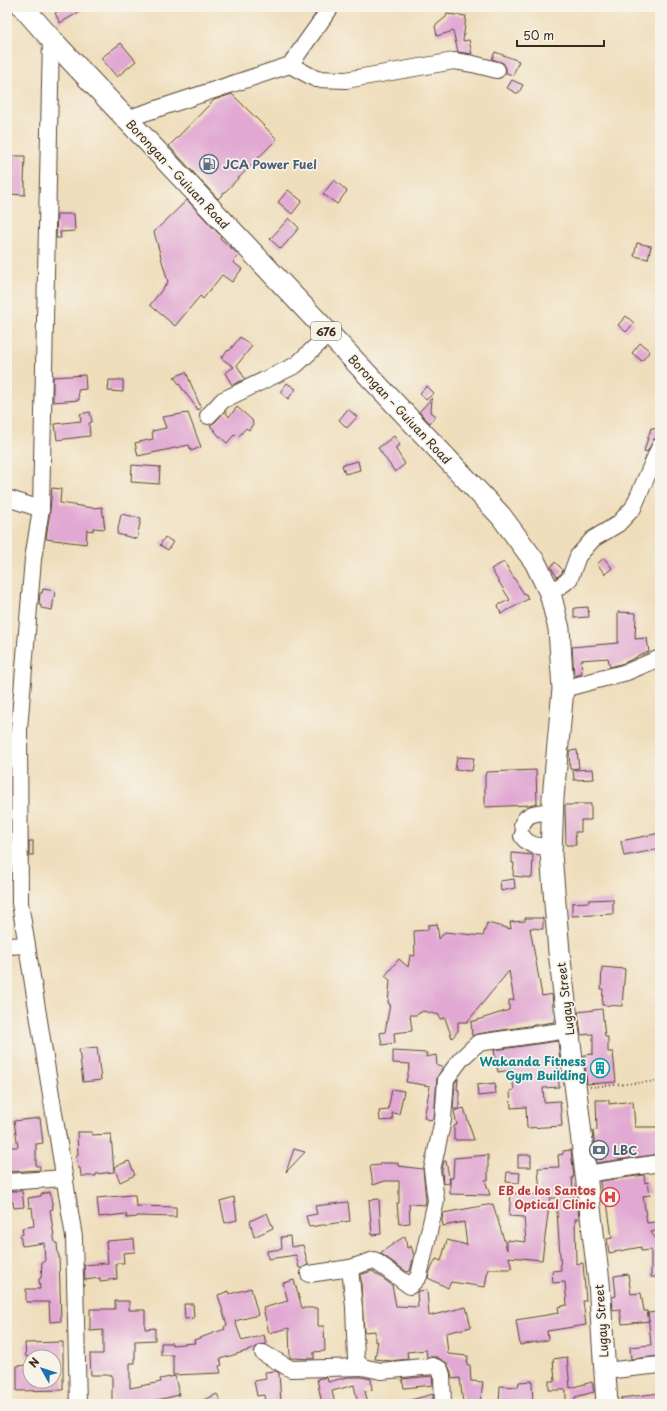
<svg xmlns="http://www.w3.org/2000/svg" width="667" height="1411" font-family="'Playpen Sans',sans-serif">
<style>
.building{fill:#e1a8d3}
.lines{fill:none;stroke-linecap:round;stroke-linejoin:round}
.minor-casing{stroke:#564536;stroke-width:18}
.major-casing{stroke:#564536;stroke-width:23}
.path{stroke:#564536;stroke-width:2;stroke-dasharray:1 3;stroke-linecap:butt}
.minor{stroke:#fff;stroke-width:16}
.major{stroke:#fff;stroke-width:21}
.labels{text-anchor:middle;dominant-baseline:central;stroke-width:3.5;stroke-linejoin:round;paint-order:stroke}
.shield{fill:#f7f3e8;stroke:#73665b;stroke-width:1}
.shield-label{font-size:11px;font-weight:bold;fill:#3b2a1e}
.service-label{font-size:12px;font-weight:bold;fill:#4e5e75;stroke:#f7f3e8;text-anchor:start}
.street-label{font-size:12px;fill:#3b2a1e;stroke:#f7f3e8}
.culture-label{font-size:12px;font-weight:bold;fill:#0d838f;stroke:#f7f3e8;text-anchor:end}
.health-label{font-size:12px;font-weight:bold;fill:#be3a42;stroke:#f7f3e8;text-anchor:end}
</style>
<rect width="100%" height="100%" fill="#f7f3e8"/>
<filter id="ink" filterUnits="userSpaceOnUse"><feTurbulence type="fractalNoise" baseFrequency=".025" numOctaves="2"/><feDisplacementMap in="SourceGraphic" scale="8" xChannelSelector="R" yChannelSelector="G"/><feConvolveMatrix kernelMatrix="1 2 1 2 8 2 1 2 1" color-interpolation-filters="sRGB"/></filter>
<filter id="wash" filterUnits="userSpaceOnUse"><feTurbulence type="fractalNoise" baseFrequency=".012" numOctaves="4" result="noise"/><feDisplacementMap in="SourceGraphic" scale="16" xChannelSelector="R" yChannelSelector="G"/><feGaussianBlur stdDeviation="0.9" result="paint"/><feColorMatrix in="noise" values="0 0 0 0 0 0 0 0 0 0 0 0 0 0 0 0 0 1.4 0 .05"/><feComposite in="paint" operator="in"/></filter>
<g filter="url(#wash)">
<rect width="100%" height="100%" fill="#efdebc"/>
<g id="blocks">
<g class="building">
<path d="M65 7H88L60 23 55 13Z"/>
<path d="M447 14 466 16 463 41 469 40 472 54 458 52 453 31 437 36 435 26 446 17Z"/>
<path d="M121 43 136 61 117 77 101 58Z"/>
<path d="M495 52 519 61 513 75 506 73V68L503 63 492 59Z"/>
<path d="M512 80 523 85 518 94 507 88Z"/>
<path d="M232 94 277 139 218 199 169 146 214 100Z"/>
<path d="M12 156H25L24 182H25V195L7 194V182H11Z"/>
<path d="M334 180 347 191 337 204 323 194Z"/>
<path d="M288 190 302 201 292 214 278 202Z"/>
<path d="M187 200 221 236 220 238 239 255 233 262 242 269 232 282 222 275 203 299 200 296 175 326 150 305 168 282 154 232Z"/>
<path d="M57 214H74L75 231 60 232 61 238H56Z"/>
<path d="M289 218 299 228 281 249 270 239Z"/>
<path d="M637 243 651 246 648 259 634 256Z"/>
<path d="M626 316 634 323 626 332 618 325Z"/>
<path d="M240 337 252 346 237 365 245 379 232 385 225 373 234 367 221 358 228 350 229 351Z"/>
<path d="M640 343 650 351 642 361 632 353Z"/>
<path d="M186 372 201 408 198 410 174 377Z"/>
<path d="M85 375 86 389 78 390 79 400 53 402V377Z"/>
<path d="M109 380H123V392L108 391Z"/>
<path d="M287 383 296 389 288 399 280 392Z"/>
<path d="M427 386 434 393 426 400 420 393Z"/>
<path d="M432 398 431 412 436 416 430 423 419 412Z"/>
<path d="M237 407 252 420 253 424 249 430 246 428 238 437 235 434 227 443 218 435 210 425 215 422 225 411 229 417Z"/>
<path d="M348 409 357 417 347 428 339 420Z"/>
<path d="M90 412 92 422 89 423 90 436 57 440 55 424 81 421 80 414Z"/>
<path d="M188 413 201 447 191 451 189 445 138 456 135 443 153 439 152 431 166 428 162 417Z"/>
<path d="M651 428 660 430V436L654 439 647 452 644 451Z"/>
<path d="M394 436 400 445 395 448 405 464 395 472 378 448Z"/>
<path d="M358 461 360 470 345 474 342 465Z"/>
<path d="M132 465 160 467 159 484 131 482Z"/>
<path d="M52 488 61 489 60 503 93 508 102 507 105 529 93 528V531L87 530 86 544 46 539 50 510Z"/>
<path d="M121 514 141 518 137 539 117 534Z"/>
<path d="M165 537 173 542 168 550 160 545Z"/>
<path d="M604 558 612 568 605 574 597 564Z"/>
<path d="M504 562 524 594H526L528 599 501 614 498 605 510 600 491 569Z"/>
<path d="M555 562 563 570 562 573 557 577 551 567Z"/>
<path d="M43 589 55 591 52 610 41 608V605H39L40 593H42Z"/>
<path d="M588 607 589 617 574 618V608Z"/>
<path d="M618 612 636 613 635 639 647 638 649 652 637 656V657L624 663 610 667 608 658 581 660 582 674 574 676 572 647 618 643Z"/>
<path d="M577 750 579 768 570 769 569 751Z"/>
<path d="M457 757 474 758 472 771 455 770Z"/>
<path d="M593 769 594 779 574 780 573 770Z"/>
<path d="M536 770 537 803 529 805 485 807V777L486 772Z"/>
<path d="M577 804H591V820H581V832H575L576 845H566L565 805H577Z"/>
<path d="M660 833V849L624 856 621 841Z"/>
<rect x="29" y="841" width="4" height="14"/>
<path d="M512 853 533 855 532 878 513 876 514 863H512Z"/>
<path d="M514 879 515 888 501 891 500 881Z"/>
<path d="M613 899V914L572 916V903L589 902V900Z"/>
<path d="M525 918H543V929L530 928 542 996 552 994 554 1022 477 1034 472 1036 471 1022 509 1010V1000H514L509 971 467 1022H458V1031L452 1038 445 1018 440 1019 439 1015 423 1011 416 1015H410L412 1031 394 1033 395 1043 382 1045 380 1033 385 1032 390 1004 388 1003 390 980 385 976 399 959 408 967 410 955 415 956 414 931 428 930V925L437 924 439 939 445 932 483 936 487 923 511 929 510 922 525 921Z"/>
<path d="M602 967 625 969 622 1006 602 1005 603 989H601Z"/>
<path d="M602 1009 605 1037H608V1052H613L616 1082 587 1084 584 1055 593 1054V1034L581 1035 578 1012Z"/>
<path d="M558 1041 560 1061H558L559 1087 543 1088 544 1102 560 1101 562 1126 527 1128 526 1107 511 1108 510 1091 514 1090 511 1070 498 1072 494 1050Z"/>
<path d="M97 1047 101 1080 83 1082 79 1049Z"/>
<path d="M393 1051 427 1053 426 1057 436 1055 437 1066 443 1067 437 1078 434 1119 427 1120V1118H424L430 1086 406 1082 410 1064 393 1063Z"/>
<path d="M458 1079 457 1090H459V1109H453L455 1082Z"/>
<path d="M495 1083 496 1094 478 1096 477 1085Z"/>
<path d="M392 1089 404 1091 399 1114 392 1113 393 1120 380 1121 379 1111 388 1110Z"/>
<path d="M596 1100H609V1104L633 1101 635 1127H660V1154L597 1163 593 1131 597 1130Z"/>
<path d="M464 1108 474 1140H454V1126L457 1125 454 1111Z"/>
<path d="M40 1118 43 1143 36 1144V1166H40V1170L7 1172V1147H18L14 1121Z"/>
<path d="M77 1132H92V1135L111 1134 114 1172 96 1174V1176H81L80 1168H78L76 1155H78Z"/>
<path d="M294 1149 305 1152 286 1172Z"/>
<path d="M571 1150 574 1177H572L574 1205H578L579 1219H575L576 1264 583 1263 586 1301H583L586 1325 547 1331 548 1340 520 1345 516 1320 559 1313 558 1307 567 1305 565 1282 553 1283 552 1271 561 1270 556 1198H550L542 1260 509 1257 512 1269H488L485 1287 451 1282 448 1288 428 1278 430 1271 436 1259 441 1261 447 1240 467 1245 464 1222 443 1226 442 1220 443 1213 493 1204 507 1250V1240L526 1242 524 1217 509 1216 511 1193 540 1195 538 1168 559 1167 558 1155 563 1154V1151Z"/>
<path d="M488 1155V1180H485L490 1195 450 1194V1178H453L454 1158Z"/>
<rect x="518" y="1155" width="13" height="12"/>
<path d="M129 1161 135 1175 120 1182 114 1167Z"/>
<path d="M444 1161H446L450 1183 443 1184 442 1170Z"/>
<path d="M380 1163H398V1166L423 1169 426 1201 425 1205 409 1204 410 1223 399 1224 397 1203H399V1181H385L373 1185 370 1166 380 1165Z"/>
<path d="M507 1172 520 1173 519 1183 506 1182Z"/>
<path d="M644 1175 645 1183 648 1182 650 1195 643 1196 647 1223 660 1221V1230L651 1232 660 1244V1277H651V1250L641 1251V1247L609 1253 607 1239 612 1238 607 1202H603L600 1181Z"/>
<path d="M7 1191H22L24 1207 14 1208 13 1202H9Z"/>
<path d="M50 1192 53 1209 50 1210 55 1243H57L58 1255H59L61 1321 50 1322 49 1302H26V1289H40L39 1279 41 1278 42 1262H45L44 1243 22 1246 20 1235 23 1234 22 1228 34 1226 32 1207 29 1208 28 1198 41 1196V1194Z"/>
<path d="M131 1195H135L136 1206 176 1207V1217L137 1216V1217L127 1218 126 1214 99 1217 97 1198Z"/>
<path d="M234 1197 237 1220 225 1223 220 1201Z"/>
<path d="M379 1199 381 1234 372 1235 369 1200Z"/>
<path d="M348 1202 350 1221 309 1227 306 1216 317 1214 315 1206Z"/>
<path d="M267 1213 273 1228 254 1237 250 1221Z"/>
<path d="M290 1236 291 1247 303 1245 308 1265 302 1268H299L296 1255 268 1259 267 1251 282 1249 281 1237Z"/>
<path d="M405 1236 407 1248 411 1246 414 1255 410 1271 407 1272 380 1253Z"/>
<path d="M134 1239 135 1252 123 1253 124 1263H116L117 1279 100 1281V1278L85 1280 84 1265 108 1263 106 1241Z"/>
<path d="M372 1271 392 1285 396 1306 418 1307 417 1292 418 1291 427 1290 429 1316 466 1307 471 1327 446 1333 448 1354 468 1356 467 1365H470L471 1381 483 1382 480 1404H463L460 1378 452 1379 451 1372 447 1363 436 1357H427L426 1350 407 1352 408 1359 390 1361 375 1359 378 1341 375 1342V1331L364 1332 361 1285 362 1284 360 1275Z"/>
<path d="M628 1274 631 1294 641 1293 644 1311H647L649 1321 622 1324 620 1309 613 1310 612 1297 616 1296 614 1276Z"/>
<path d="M294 1280 302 1308H318V1326H324L325 1351 314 1352V1359L290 1358 289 1328 269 1333 263 1308 288 1301 283 1283Z"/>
<path d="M251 1288 258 1315 235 1321 242 1341 264 1335 266 1344 259 1345 255 1348 250 1350 220 1359 222 1365 219 1366 221 1373 173 1375V1355H161V1343H172V1345L195 1343 194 1340 225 1329 224 1327 227 1325 218 1295 229 1291 230 1294Z"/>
<path d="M115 1301H129V1310H145V1329L155 1328V1340L135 1341V1363H130V1388L161 1382 160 1379 175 1376 179 1395 153 1401 154 1402 144 1404H117V1402H112V1375H91L90 1354H103V1330L90 1331V1309H115Z"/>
<path d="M184 1304H193L194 1318 185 1319Z"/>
<path d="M658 1312 660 1356 631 1359 630 1347 651 1345 648 1313Z"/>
<path d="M63 1342V1390L17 1391V1366L30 1365V1381H54V1357H26L25 1343Z"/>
<path d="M567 1357 570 1388 592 1382 594 1392 575 1397V1401H566V1390H549V1381H555L553 1359Z"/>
<path d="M276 1371 279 1373 281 1403 265 1404 264 1395 257 1396 254 1381 266 1379 265 1372Z"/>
<path d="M432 1376 433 1385 404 1388 402 1379Z"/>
<path d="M327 1377 328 1382 348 1377H361L371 1379 372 1390 365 1391 368 1404H358L354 1385 332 1391 335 1404H322L317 1379Z"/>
<path d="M532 1381 533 1404H499L500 1386 518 1387 519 1382Z"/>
<path d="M660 1393V1404H622L621 1398Z"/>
<path d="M217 1394 222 1404H195Z"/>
<path d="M433 1394V1404H407V1401Z"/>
</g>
</g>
</g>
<g filter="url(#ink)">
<use href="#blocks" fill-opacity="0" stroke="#564536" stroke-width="1"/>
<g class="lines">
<defs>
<g id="minor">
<path d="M51 39 41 509 33 559 19 729 20 903 74 1237 78 1404"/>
<path d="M290 65 316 79 346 80 454 61 473 64 497 70"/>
<path d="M126 119 290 65 331 7"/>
<path d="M208 416 223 400 296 365 329 334"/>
<path d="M7 498 41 509"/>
<path d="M550 593 566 582 570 578 578 556 593 539 618 524 633 508 660 446"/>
<path d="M563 689 627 672 660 658"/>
<path d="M522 825C527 811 539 813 552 812"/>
<path d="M522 836C529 847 539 846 551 847"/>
<path d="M7 946 27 945"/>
<path d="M586 1174 660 1163"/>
<path d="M7 1182 65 1178"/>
<path d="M350 1268 354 1307 356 1360 362 1367 381 1371 433 1366 440 1369 442 1375 443 1404"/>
<path d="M309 1274 350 1268 374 1260 410 1286 419 1276 436 1201 432 1170 443 1120 446 1079 461 1059 478 1043 568 1030"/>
<path d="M263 1353 291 1369 362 1367"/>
<path d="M605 1371 660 1365"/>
</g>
<path id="major" d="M23 7 51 39 501 516 535 562 550 593 559 629 563 689 553 798 551 854 559 952 599 1282 607 1404"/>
</defs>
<use href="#minor" class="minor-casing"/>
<use href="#major" class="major-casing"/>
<path class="path" d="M590 1087 660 1081"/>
<use href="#minor" class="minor"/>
<use href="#major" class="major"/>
</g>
</g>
<defs>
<symbol id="fuel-ring" viewBox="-11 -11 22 22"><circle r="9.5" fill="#f7f3e8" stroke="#5c6f8a" stroke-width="1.5"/><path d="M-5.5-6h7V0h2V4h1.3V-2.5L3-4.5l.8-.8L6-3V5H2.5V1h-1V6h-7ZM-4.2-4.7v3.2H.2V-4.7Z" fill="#5c6f8a"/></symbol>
<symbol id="building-ring" viewBox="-11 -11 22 22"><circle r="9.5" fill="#f7f3e8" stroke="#0f9aa8" stroke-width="1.5"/><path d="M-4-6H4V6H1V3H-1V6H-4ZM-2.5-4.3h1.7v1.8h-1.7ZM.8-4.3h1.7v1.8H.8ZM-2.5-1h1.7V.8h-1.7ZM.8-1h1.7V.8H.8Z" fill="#0f9aa8"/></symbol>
<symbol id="bank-ring" viewBox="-11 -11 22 22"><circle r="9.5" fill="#f7f3e8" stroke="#5c6f8a" stroke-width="1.5"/><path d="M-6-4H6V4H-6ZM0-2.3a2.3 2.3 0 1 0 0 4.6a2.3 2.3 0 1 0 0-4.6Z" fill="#5c6f8a"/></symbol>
<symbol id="hospital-ring" viewBox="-11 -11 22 22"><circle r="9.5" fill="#f7f3e8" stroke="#e0444e" stroke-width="1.5"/><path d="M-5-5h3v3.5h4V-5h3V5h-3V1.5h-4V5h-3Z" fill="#e0444e"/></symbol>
</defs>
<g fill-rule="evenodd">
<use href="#fuel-ring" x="198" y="153" width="22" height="22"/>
<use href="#building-ring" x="589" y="1057" width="22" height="22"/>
<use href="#bank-ring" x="588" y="1139" width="22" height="22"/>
<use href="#hospital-ring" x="599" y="1186" width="22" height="22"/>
</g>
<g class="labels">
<rect class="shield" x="311" y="322" width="30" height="18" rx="3"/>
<g class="shield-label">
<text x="326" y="331">676</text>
</g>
<g class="service-label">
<text x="223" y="164">JCA Power Fuel</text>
<text x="613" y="1150">LBC</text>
</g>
<g class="street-label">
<text transform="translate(178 174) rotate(47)">Borongan – Guiuan Road</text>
<text transform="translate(400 409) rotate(47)">Borongan – Guiuan Road</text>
<text transform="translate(565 999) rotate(-97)">Lugay Street</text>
<text transform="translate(601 1321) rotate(-94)">Lugay Street</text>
</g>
<g class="culture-label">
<text x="586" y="1061">Wakanda Fitness<tspan x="586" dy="14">Gym Building</tspan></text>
</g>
<g class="health-label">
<text x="596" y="1190">EB de los Santos<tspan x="596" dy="14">Optical Clinic</tspan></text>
</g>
</g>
<rect width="667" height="1411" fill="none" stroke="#f7f3e8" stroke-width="24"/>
<g transform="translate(42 1369) rotate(309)"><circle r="19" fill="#f7f3e8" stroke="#aca397"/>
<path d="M0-3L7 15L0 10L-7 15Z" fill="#1f6fb2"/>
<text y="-6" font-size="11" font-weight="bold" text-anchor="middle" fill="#3b2a1e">N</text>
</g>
<path d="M517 40v6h87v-6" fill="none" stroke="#3b2a1e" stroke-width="2"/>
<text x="523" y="40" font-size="12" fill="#3b2a1e" stroke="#f7f3e8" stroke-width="3" paint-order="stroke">50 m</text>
</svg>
